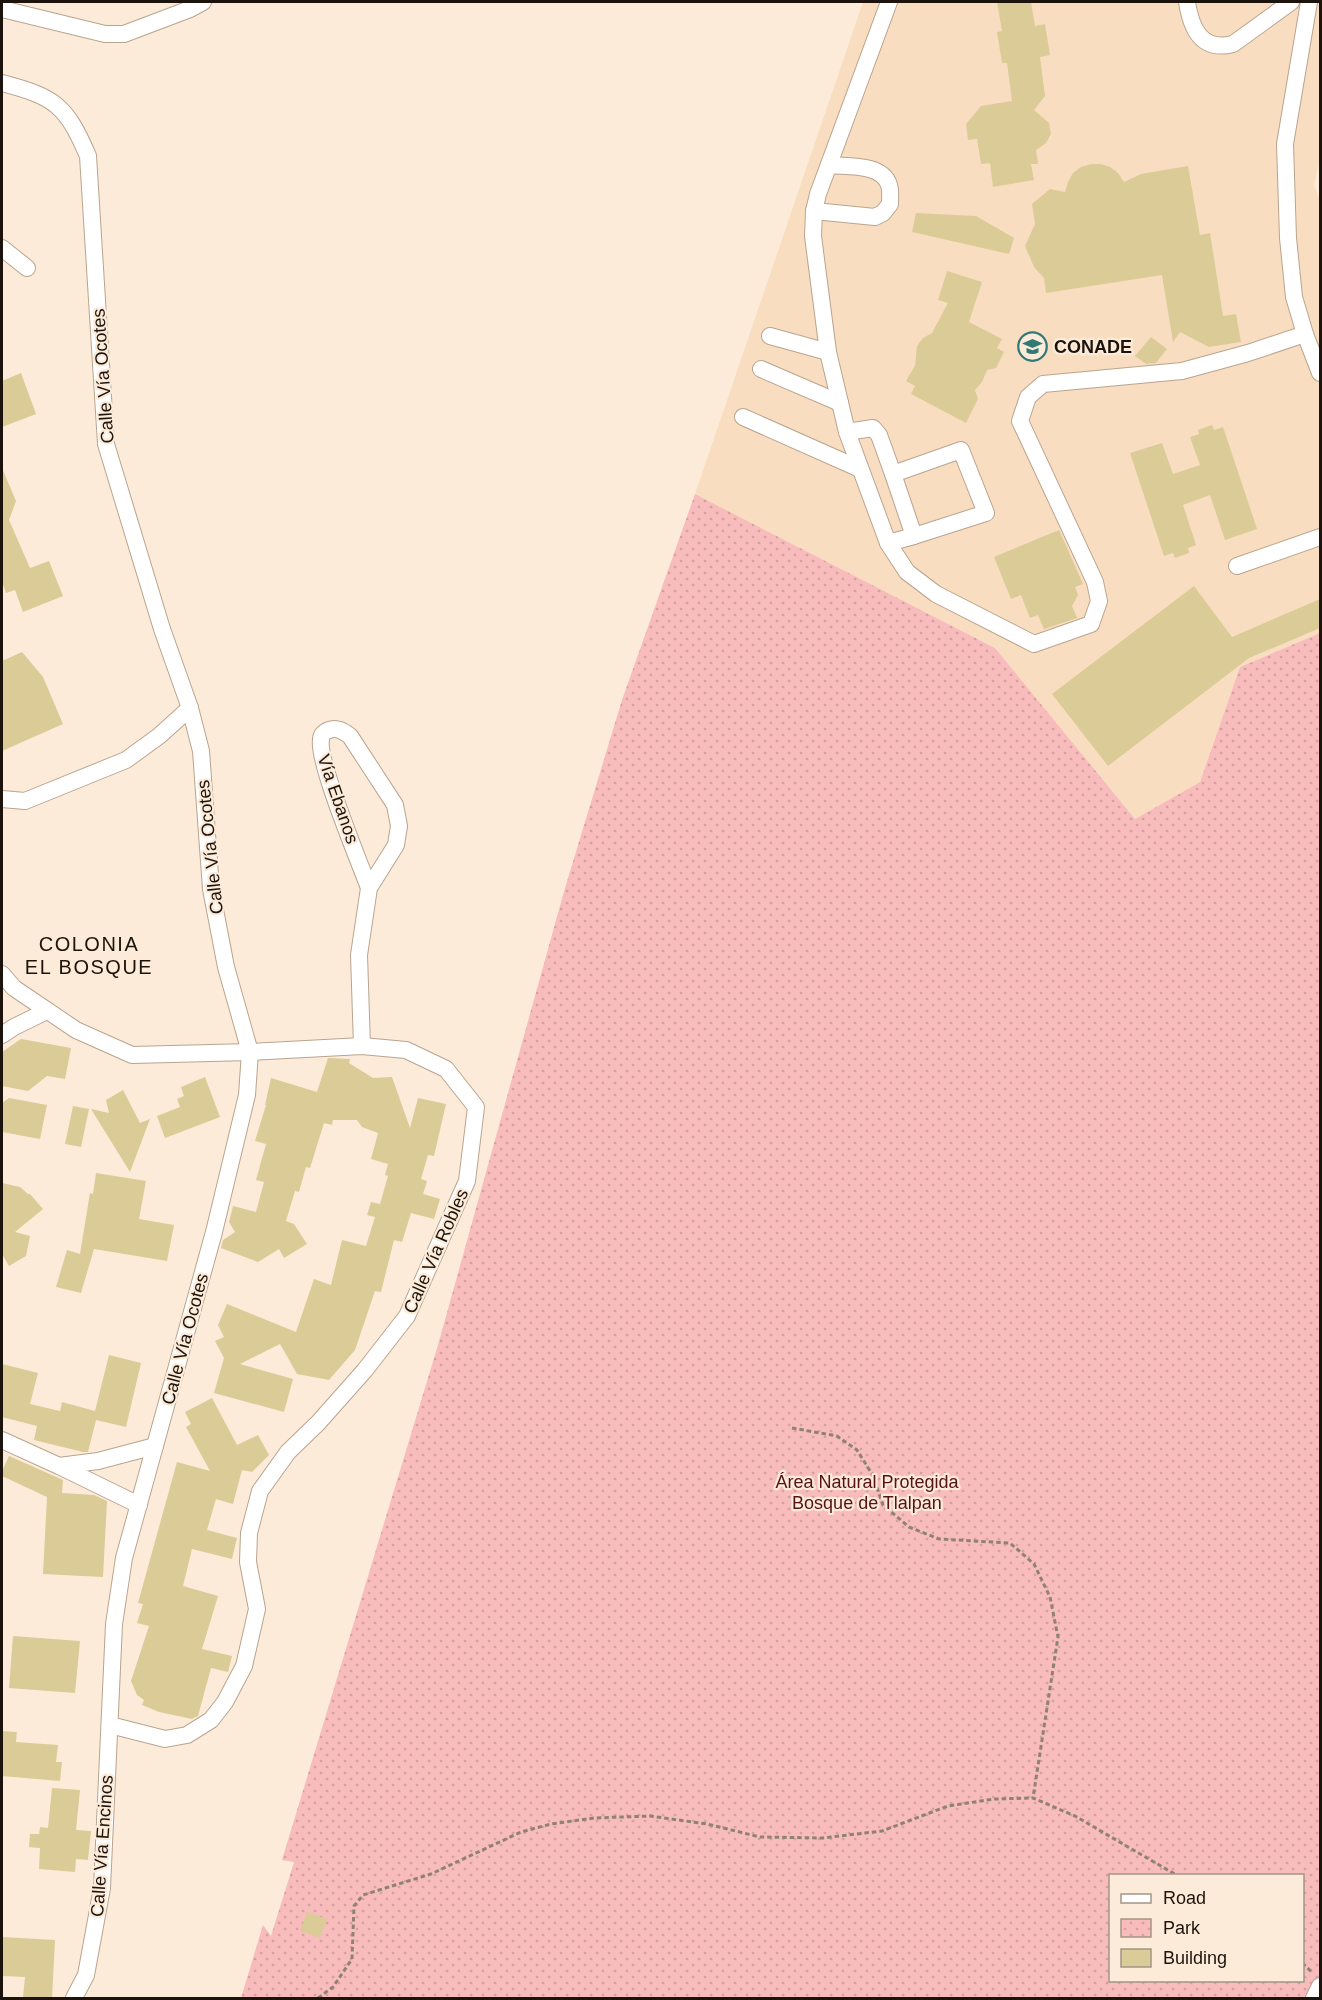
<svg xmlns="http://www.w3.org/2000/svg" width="1322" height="2000" font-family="Arial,sans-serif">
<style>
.built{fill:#f9ddc0}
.park{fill:url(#park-dots);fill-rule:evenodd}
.building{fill:#dbcb97}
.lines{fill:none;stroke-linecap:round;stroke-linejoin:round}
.minor-casing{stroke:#b9a48e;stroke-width:18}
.path{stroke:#8f8275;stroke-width:3;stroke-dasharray:4.5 3;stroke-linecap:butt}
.minor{stroke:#fff;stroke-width:16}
.labels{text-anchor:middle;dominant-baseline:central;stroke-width:4.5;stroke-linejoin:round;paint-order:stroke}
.poi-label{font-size:18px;font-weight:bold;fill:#1c140c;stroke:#fdebd9;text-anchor:start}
.street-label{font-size:18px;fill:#1c140c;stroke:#fdebd9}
.park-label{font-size:18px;fill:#571119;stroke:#fdebd9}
.neighbourhood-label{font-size:20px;letter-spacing:1.5px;fill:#1c140c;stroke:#fdebd9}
</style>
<defs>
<pattern id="park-dots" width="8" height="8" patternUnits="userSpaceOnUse" patternTransform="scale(1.5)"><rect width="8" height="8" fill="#f7bcbb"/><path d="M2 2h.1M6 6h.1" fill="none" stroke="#d3a1a0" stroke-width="1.8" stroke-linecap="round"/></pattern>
</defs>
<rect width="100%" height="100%" fill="#fdebd9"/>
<path class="built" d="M863 2H1320V160L1314 185 1320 200V633L1240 667 1200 782 1135 819 995 648 695 494Z"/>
<path class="park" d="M695 494 995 648 1135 819 1200 782 1240 667 1320 633V1998H241L263 1925 271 1936 294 1862 282 1860 438 1345 565 888 622 700ZM1110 1876H1302V1980H1110Z"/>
<g class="building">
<path d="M997 2H1031L1035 26 1045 24 1050 55 1040 57 1045 96 1034 110 1049 123 1051 134 1046 143 1036 150 1038 164H1031L1034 180 993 187 990 163 981 164 977 139 968 140 966 124 981 106 1012 101 1007 63H1002L997 32 1002 31Z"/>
<path d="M1091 164H1101L1110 167 1118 173 1124 182 1141 174 1188 166 1200 235 1210 233 1223 316 1236 314 1241 342 1209 347 1180 332 1173 342 1162 275 1046 293 1044 278 1034 267 1025 246 1035 224 1032 204 1050 189 1065 192 1068 182 1073 173 1081 167Z"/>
<path d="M916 213 976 216 1014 238 1009 254 912 232Z"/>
<path d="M947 271 982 282 969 322 1002 339 997 348 1004 352 996 368 987 370 982 382 975 390 978 399 966 423 911 394 915 386 906 381 915 366 917 346 923 338 932 333 948 303 938 300Z"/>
<path d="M1151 337 1167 349 1156 363 1146 364 1135 356Z"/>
<path d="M21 373 36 414 2 427V381Z"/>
<path d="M1212 425 1214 430 1223 427 1257 529 1225 540 1210 495 1183 505 1196 545 1188 548 1189 553 1175 558 1173 553 1164 556 1130 453 1162 443 1173 474 1200 465 1190 437 1199 434 1198 430Z"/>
<path d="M2 468 16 501 9 520 30 568 49 561 63 596 23 612 15 590 6 593 2 581Z"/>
<path d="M1059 530 1083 584 1075 587 1078 595 1072 606 1077 618 1044 629 1038 615 1030 618 1021 595 1011 599 994 557Z"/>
<path d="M1194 586 1232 637 1320 599V628L1249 658 1108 766 1052 694Z"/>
<path d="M22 652 43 677 63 724 2 751V661Z"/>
<path d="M21 1039 71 1048 65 1079 47 1076 28 1091 2 1086V1052Z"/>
<path d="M328 1058 350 1059 349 1063 373 1078 392 1077 410 1128 418 1098 446 1104 434 1156 428 1155 421 1179 427 1181 423 1194 440 1199 434 1219 411 1213 402 1242 394 1240 381 1292 375 1291 355 1350 329 1380 297 1374 280 1344 240 1364 293 1379 284 1412 214 1393 224 1358 215 1341 224 1337 218 1325 227 1304 296 1332 314 1279 331 1285 342 1240 366 1246 375 1217 367 1215 371 1202 380 1204 388 1176 385 1175 388 1164 371 1159 378 1133 362 1127 357 1120H333L332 1125 324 1123 310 1168 306 1167 299 1192 295 1191 286 1221 294 1224 307 1244 284 1258 279 1249 258 1262 221 1248 223 1240 235 1232 229 1222 233 1206 256 1212 264 1182 256 1180 266 1144 255 1141 266 1105H265L271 1078 317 1092Z"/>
<path d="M205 1077 220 1117 165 1138 157 1116 180 1107 177 1099 184 1096 181 1087Z"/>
<path d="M123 1090 140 1123 150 1119 130 1172 91 1109 109 1113 106 1100Z"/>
<path d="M9 1098 47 1105 40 1139 2 1132V1103Z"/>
<path d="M73 1106 89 1109 81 1147 65 1144Z"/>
<path d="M96 1173 146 1181 139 1219 174 1225 167 1261 94 1249 81 1293 56 1287 67 1250 80 1254 90 1193 93 1194Z"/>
<path d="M2 1183 20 1187 28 1194H30L43 1209 15 1232 30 1236 26 1256 9 1266 2 1254Z"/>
<path d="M109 1355 141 1363 126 1427 96 1420 88 1452H83L34 1440 37 1426 2 1417V1364L38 1373 30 1404 60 1411 62 1402 95 1411Z"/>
<path d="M212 1398 237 1445 258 1435 269 1455 252 1472 242 1470 233 1504 216 1499 207 1530 237 1538 232 1559 192 1549 183 1586 218 1596 202 1649 232 1656 228 1672 211 1668 198 1716 192 1719 159 1712 142 1705 144 1700 137 1695 131 1681 149 1626 137 1623 143 1604 138 1603 177 1462 210 1471 186 1427 191 1424 185 1412Z"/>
<path d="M9 1456 63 1480 62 1493 94 1495 107 1501 103 1577 43 1574 47 1497 2 1476V1471Z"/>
<path d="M13 1636 80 1641 75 1693 9 1688Z"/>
<path d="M2 1731 17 1732 16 1742 58 1745 56 1762H62L60 1781 2 1776Z"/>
<path d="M52 1788 80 1790 76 1830 91 1831 88 1860 76 1859 75 1872 39 1869 40 1848 29 1847 30 1834H39L40 1827 48 1828Z"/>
<path d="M307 1912 327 1919 320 1938 300 1931Z"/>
<path d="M2 1937 55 1940 52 1998 23 1997 25 1977 2 1976Z"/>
</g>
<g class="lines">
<defs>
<g id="minor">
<path d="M889 2 818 194 814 211 813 236 828 352 847 432 888 543 907 572 936 594 1034 644 1091 624 1099 601 1095 582 1020 421 1028 397 1043 384 1182 371 1248 353 1305 334"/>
<path d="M1187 2C1191 28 1201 52 1233 44L1291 2"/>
<path d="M1309 2 1285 144 1288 238 1294 297 1305 334 1320 373"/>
<path d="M2 9 105 34H124L190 9 203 2"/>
<path d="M2 83C55 97 66 105 88 156L106 444 162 629 190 708 201 751 211 889 226 967 250 1052 247 1095 214 1232 124 1558 114 1624 102 1888 86 1975 74 1998"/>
<path d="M814 211 875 217 883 213 890 204C890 198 891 191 889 185 882 163 847 167 829 165"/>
<path d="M2 248 27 268"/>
<path d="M770 336 828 352"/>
<path d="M761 369 840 403"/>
<path d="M743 417 860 469"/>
<path d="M847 432 873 428 879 435 893 474 961 450 986 513 914 536 888 543"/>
<path d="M893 474 914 536"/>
<path d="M1237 566 1320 537"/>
<path d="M2 799 25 801 126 760 159 736 190 708"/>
<path d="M2 974 14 988 76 1030 132 1055 250 1052 362 1046 406 1050 446 1069 476 1107 467 1181 407 1316 365 1370 318 1423 288 1452 260 1491 249 1533 248 1562 257 1609 244 1666 225 1702 211 1720 187 1735 165 1739 110 1725"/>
<path d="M2 1035 14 1027 47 1011"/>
<path d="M362 1046 359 955 369 888 396 845 399 826 395 805 350 736C343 731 337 727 329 730 324 732 321 734 321 740 317 761 359 861 369 888"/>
<path d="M2 1440 59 1466 98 1461 155 1446"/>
<path d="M59 1466 139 1505"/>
<path d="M1314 1998 1320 1986"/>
</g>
</defs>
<use href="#minor" class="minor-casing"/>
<g class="path">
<path d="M792 1428 837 1436 857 1450 872 1474 883 1505 909 1527 939 1539 1010 1543 1034 1564 1050 1597 1058 1637 1033 1798"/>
<path d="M1302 1963 1312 1972"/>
<path d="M318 1998 333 1987 352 1959 354 1906 363 1895 431 1874 521 1832 551 1824 594 1818 650 1816 707 1824 760 1837 823 1838 882 1831 948 1806 994 1799 1033 1798 1075 1816 1178 1876"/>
</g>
<use href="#minor" class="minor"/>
</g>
<defs>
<symbol id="school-ring" viewBox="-11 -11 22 22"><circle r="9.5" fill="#fdebd9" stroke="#327a77" stroke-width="1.5"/><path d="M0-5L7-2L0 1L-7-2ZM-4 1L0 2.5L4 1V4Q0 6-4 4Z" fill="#327a77"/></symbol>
</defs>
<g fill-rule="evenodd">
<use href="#school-ring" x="1016" y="330" width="33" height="33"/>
</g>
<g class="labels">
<g class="poi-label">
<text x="1054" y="347">CONADE</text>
</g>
<g class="street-label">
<text transform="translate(103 376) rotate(-94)">Calle Vía Ocotes</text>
<text transform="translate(338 799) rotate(71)">Vía Ebanos</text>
<text transform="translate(210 847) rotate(-96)">Calle Vía Ocotes</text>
<text transform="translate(436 1251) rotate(-66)">Calle Vía Robles</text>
<text transform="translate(185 1339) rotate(-75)">Calle Vía Ocotes</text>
<text transform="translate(102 1846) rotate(-86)">Calle Vía Encinos</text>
</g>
<g class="park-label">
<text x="867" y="1482">Área Natural Protegida<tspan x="867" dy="21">Bosque de Tlalpan</tspan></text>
</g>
<g class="neighbourhood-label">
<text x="89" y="944">COLONIA<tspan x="89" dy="23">EL BOSQUE</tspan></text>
</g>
</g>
<rect width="1322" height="2000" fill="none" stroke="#1c140c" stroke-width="6"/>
<rect x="1109" y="1874" width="195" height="108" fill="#fdebd9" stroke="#a39587" stroke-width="1.5"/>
<rect x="1121" y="1894" width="30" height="9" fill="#ffffff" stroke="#a39587" stroke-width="1.5"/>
<text x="1163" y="1904" font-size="18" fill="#1c140c">Road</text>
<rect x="1121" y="1919" width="30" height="18" fill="url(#park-dots)" stroke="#a39587" stroke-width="1.5"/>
<text x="1163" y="1934" font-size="18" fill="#1c140c">Park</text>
<rect x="1121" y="1949" width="30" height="18" fill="#dbcb97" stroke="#a39587" stroke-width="1.5"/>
<text x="1163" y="1964" font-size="18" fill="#1c140c">Building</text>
</svg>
